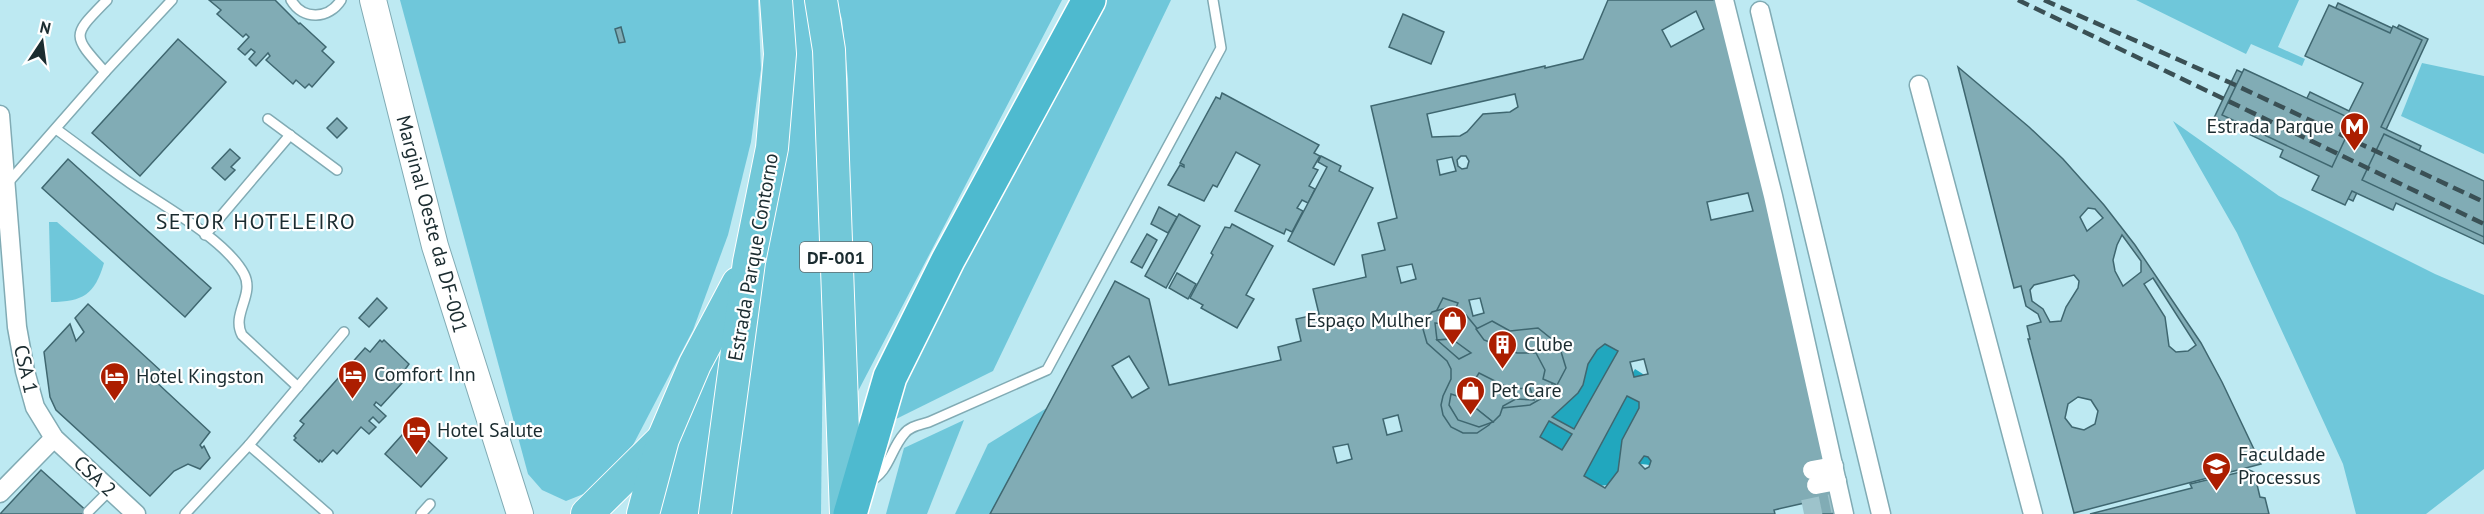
<svg xmlns="http://www.w3.org/2000/svg" width="2484" height="514" font-family="'PT Sans',sans-serif">
<style>
.green{fill:#6fc7da}
.water{fill:#21a7be}
.building{fill:#81acb5;stroke:#3f6770;stroke-width:1.5;fill-rule:evenodd}
.lines{fill:none;stroke-linecap:round;stroke-linejoin:round}
.minor-tunnel{stroke:#9dc3cb;stroke-width:18;stroke-dasharray:18 9;stroke-linecap:butt}
.service-casing{stroke:#81abb4;stroke-width:12}
.minor-casing{stroke:#81abb4;stroke-width:21}
.secondary-casing{stroke:#81abb4;stroke-width:28}
.trunk-casing{stroke:#fff;stroke-width:34}
.motorway-casing{stroke:#fff;stroke-width:36}
.service{stroke:#fff;stroke-width:9}
.minor{stroke:#fff;stroke-width:18}
.secondary{stroke:#fff;stroke-width:26}
.trunk{stroke:#72c8d8;stroke-width:32}
.motorway{stroke:#4ebacf;stroke-width:33}
.rail{stroke:#3a5055;stroke-width:4.5;stroke-dasharray:12 6;stroke-linecap:butt}
.labels{text-anchor:middle;dominant-baseline:central;stroke-width:4.5;stroke-linejoin:round;paint-order:stroke}
.shield{fill:#fff;stroke:#5f6b6e;stroke-width:1.5}
.shield-label{font-size:18px;font-weight:bold;fill:#1b2c30}
.poi-label{font-size:20px;fill:#1b2c30;stroke:#fff;text-anchor:start}
.street-label{font-size:20px;fill:#1b2c30;stroke:#fff}
.quarter-label{font-size:22px;letter-spacing:1.5px;fill:#1b2c30;stroke:#fff}
</style>
<rect width="100%" height="100%" fill="#bde9f2"/>
<g class="green">
<path d="M400 0H758L761 69 751 142 728 235 693 330 621 468 591 491 566 501 542 490 528 474Z"/>
<path d="M786 0H805L812 32 823 336 821 514H724Z"/>
<path d="M836 0H1062L855 397 848 79 842 19Z"/>
<path d="M1100 0H1171L993 371 888 423 912 357Z"/>
<path d="M2136 0H2299L2278 47 2305 59 2302 66 2251 44 2246 54Z"/>
<path d="M2422 63 2484 76V154L2401 116Z"/>
<path d="M2173 121 2279 196 2435 274 2484 295V469L2426 514H2356L2343 464 2237 233Z"/>
<path d="M49 222H57L104 263C95 294 83 302 51 302Z"/>
<path d="M722 348 701 514H653C667 455 693 401 722 348Z"/>
<path d="M1050 406 996 514H955L988 444Z"/>
<path d="M964 420 927 514H886L904 448Z"/>
</g>
<g class="water">
<path d="M1638 340 1572 455 1532 451 1593 341Z"/>
<path d="M1635 369 1665 388 1656 459 1649 465C1627 461 1620 468 1608 485L1598 486 1590 493 1577 467Z"/>
</g>
<g class="building">
<path d="M209 0H275L299 24 300 23 326 47 322 51 334 62 312 87 309 84 305 88 296 80 293 84 266 60 270 56 268 53 256 66 249 59 255 52 251 49 245 55 238 49 249 37 246 34 243 37 217 14 221 10Z"/>
<path d="M1608 0H1733L1852 514H1821L1818 500 1774 510 1775 514H990L1115 281 1149 299 1169 385 1281 360 1278 347 1301 341 1296 319 1319 314 1313 289 1366 277 1362 255 1385 250 1378 223 1397 218 1371 106 1545 66V68L1583 59ZM1696 11 1704 29 1671 47 1662 30ZM1515 94 1518 107 1510 112 1483 114 1467 132 1460 136 1432 137 1427 114ZM1461 156H1466L1469 161 1467 168 1462 169 1458 166 1457 160ZM1452 157 1456 171 1440 175 1437 160ZM1748 193 1753 211 1711 220 1707 202ZM1412 264 1416 279 1401 283 1397 267ZM1480 298 1484 313 1473 316 1469 300ZM1605 344 1618 351 1574 429 1552 417 1578 393 1583 385 1588 364 1597 350ZM1129 356 1149 388 1132 398 1112 366ZM1644 359 1648 374 1634 377 1630 362ZM1627 396 1639 402V408L1622 440 1618 471 1605 488 1584 476ZM1398 415 1402 431 1387 435 1383 419ZM1549 421 1572 434 1562 450 1540 437ZM1348 444 1352 459 1337 463 1333 447ZM1644 456 1648 457 1651 461 1649 467 1645 469 1639 463Z"/>
<path d="M2338 3 2396 30 2399 25 2428 39 2353 201 2323 187 2372 81 2314 54Z"/>
<path d="M2329 5 2390 33 2393 26 2422 40 2381 127 2421 146 2417 156 2484 187V244L2396 203 2393 210 2352 191 2345 205 2312 190 2319 176 2280 157 2283 150 2214 118 2237 70 2305 102 2310 92 2349 111 2363 83 2305 56Z"/>
<path d="M1403 14 1444 32 1431 64 1389 47Z"/>
<path d="M621 27 625 42 619 43 615 29Z"/>
<path d="M178 39 226 82 140 176 92 133Z"/>
<path d="M1958 67 2029 127 2063 159 2104 205 2135 245 2201 343 2222 382 2261 464 2074 513 2028 339H2030L2027 326 2041 322 2038 314 2026 306 2021 286 2014 288ZM2088 208 2095 209 2103 218 2087 231 2080 217ZM2122 235 2141 261V272L2123 286 2115 271 2113 260 2117 245ZM2074 275 2079 281 2078 288 2066 307 2061 321 2050 322 2043 309 2032 301 2030 290 2034 285ZM2153 278 2196 345 2188 351 2176 352 2169 346 2165 317 2144 284ZM2078 397 2091 400 2098 411 2095 424 2084 430 2072 427 2065 418 2068 404Z"/>
<path d="M2244 69 2354 120 2332 167 2222 115Z"/>
<path d="M1222 93 1319 145 1314 153 1320 156 1313 168 1318 170 1309 186 1315 189 1308 203 1302 200 1297 208 1303 211 1292 232 1286 229 1284 234 1235 211 1260 165 1236 152 1217 187 1213 185 1204 201 1168 185 1180 165 1184 167V165L1180 163 1216 97 1220 99Z"/>
<path d="M337 118 347 128 337 138 327 128Z"/>
<path d="M2384 134 2484 181V237L2362 180Z"/>
<path d="M230 149 240 158 231 167 235 170 225 180 212 168Z"/>
<path d="M1321 156 1341 166 1339 171 1373 188 1334 265 1288 241 1327 167 1318 162Z"/>
<path d="M68 159 211 288 185 317 42 188Z"/>
<path d="M1159 207 1177 217 1168 233 1151 224Z"/>
<path d="M1179 214 1200 226 1166 288 1145 276Z"/>
<path d="M1232 224 1273 246 1246 295 1254 299 1237 328 1201 308 1203 305 1190 298 1213 255 1211 253 1225 227 1230 228Z"/>
<path d="M1147 234 1157 240 1142 268 1131 262Z"/>
<path d="M1177 273 1196 284 1188 299 1169 288Z"/>
<path d="M377 298 387 308 369 327 359 318Z"/>
<path d="M1443 298 1458 303 1449 324 1435 323 1434 316Z"/>
<path d="M88 304 161 371 154 380 210 432 200 445 202 448 204 446 210 458 200 469 188 464 174 471 150 496 56 410 50 397 44 352 70 324 76 341 84 332 75 318Z"/>
<path d="M1446 308 1466 315 1480 332 1488 336 1499 339 1524 337 1543 346 1551 356 1555 369 1552 384 1544 397 1530 405 1502 408 1489 425 1477 433H1463L1451 427 1443 415 1441 405 1443 396 1451 379V369L1447 361 1427 343 1423 329 1425 321 1432 312Z"/>
<path d="M1492 321 1510 331 1538 328 1559 345 1566 368 1557 385 1543 379 1545 370 1536 353H1517L1484 340 1476 329Z"/>
<path d="M1435 323 1449 324 1452 339 1437 340Z"/>
<path d="M1452 339 1471 353 1459 359 1437 340Z"/>
<path d="M380 340 382 342 384 340 409 364 399 378 403 382 381 406 376 402 374 405 386 416 379 423 373 417 369 421 376 427 369 434 361 427 337 454 333 450 322 462 320 460 319 462 294 440 296 438 294 436 304 424 300 421 365 348 370 352Z"/>
<path d="M1479 373 1511 389 1516 399 1503 406 1500 415 1493 422 1463 398Z"/>
<path d="M1530 388 1534 400 1516 399 1511 389Z"/>
<path d="M1451 394 1463 398 1493 422 1479 427 1458 420 1449 405Z"/>
<path d="M411 425 447 458 421 487 385 454Z"/>
<path d="M41 470 90 514H0Z"/>
<path d="M2249 470 2254 472 2260 497 2265 498 2269 514H2090L2192 488 2190 484Z"/>
</g>
<g class="lines">
<path class="minor-tunnel" d="M1803 509 1842 501"/>
<defs>
<g id="service">
<path d="M291 0C303 21 329 19 341 0"/>
<path d="M105 72C71 34 72 36 107 0"/>
<path d="M268 119 337 170"/>
<path d="M56 129C81 147 105 166 130 183 162 205 226 240 244 274 255 295 231 314 242 335L298 387"/>
<path d="M6 185 105 72 172 0"/>
<path d="M205 235 290 135"/>
<path d="M249 445 328 514"/>
<path d="M868 482C889 473 890 450 904 434 910 426 920 425 929 422L1047 370 1221 48 1213 0"/>
<path d="M88 512 110 490"/>
<path d="M185 514 249 445 344 332"/>
<path d="M421 514 430 504"/>
</g>
<g id="minor">
<path d="M1724 0 1773 196 1844 514"/>
<path d="M1760 11 1881 514"/>
<path d="M1919 85 2033 514"/>
<path d="M0 115 17 327 25 371 35 407 54 438 136 514"/>
<path d="M1812 470 1834 466"/>
<path d="M1816 485 1837 481"/>
<path d="M0 493 54 438"/>
</g>
<path id="secondary" d="M373 0 435 246 520 514"/>
<g id="trunk">
<path d="M821 0 829 50 846 514"/>
<path d="M587 514 662 440"/>
<path d="M643 514 663 439 695 364 738 283"/>
<path d="M715 514 749 262 772 148 780 54 776 0"/>
</g>
<path id="motorway" d="M850 514 890 377 948 260 1089 0"/>
</defs>
<use href="#service" class="service-casing"/>
<use href="#minor" class="minor-casing"/>
<use href="#secondary" class="secondary-casing"/>
<use href="#trunk" class="trunk-casing"/>
<use href="#motorway" class="motorway-casing"/>
<use href="#service" class="service"/>
<use href="#minor" class="minor"/>
<use href="#secondary" class="secondary"/>
<use href="#trunk" class="trunk"/>
<use href="#motorway" class="motorway"/>
<g class="rail">
<path d="M2018 0 2484 224"/>
<path d="M2044 0 2231 83 2484 202"/>
</g>
</g>
<defs>
<symbol id="metro-pin" viewBox="-11 -11 22 30"><path d="M0 17L-7.5 6A9.5 9.5 0 1 1 7.5 6Z" fill="#ac1e00" stroke="#fff"/><path d="M-5.5 5V-5H-3L0 0L3-5H5.5V5H3V-.5L0 4L-3-.5V5Z" fill="#fff"/></symbol>
<symbol id="shop-pin" viewBox="-11 -11 22 30"><path d="M0 17L-7.5 6A9.5 9.5 0 1 1 7.5 6Z" fill="#ac1e00" stroke="#fff"/><path d="M-5-2.5h2.3a2.7 3.5 0 0 1 5.4 0H5L5.5 6h-11ZM-1.5-2.5h3a1.5 2.3 0 0 0-3 0Z" fill="#fff"/></symbol>
<symbol id="building-pin" viewBox="-11 -11 22 30"><path d="M0 17L-7.5 6A9.5 9.5 0 1 1 7.5 6Z" fill="#ac1e00" stroke="#fff"/><path d="M-4-6H4V6H1V3H-1V6H-4ZM-2.5-4.3h1.7v1.8h-1.7ZM.8-4.3h1.7v1.8H.8ZM-2.5-1h1.7V.8h-1.7ZM.8-1h1.7V.8H.8Z" fill="#fff"/></symbol>
<symbol id="hotel-pin" viewBox="-11 -11 22 30"><path d="M0 17L-7.5 6A9.5 9.5 0 1 1 7.5 6Z" fill="#ac1e00" stroke="#fff"/><path d="M-6-4.5h1.5V1H6V5H4.5V3h-9V5H-6ZM-4 0a1.8 1.8 0 1 1 3.6 0ZM.5 0V-2.5h3Q6-2.5 6 0Z" fill="#fff"/></symbol>
<symbol id="university-pin" viewBox="-11 -11 22 30"><path d="M0 17L-7.5 6A9.5 9.5 0 1 1 7.5 6Z" fill="#ac1e00" stroke="#fff"/><path d="M0-5L7-2L0 1L-7-2ZM-4 1L0 2.5L4 1V4Q0 6-4 4Z" fill="#fff"/></symbol>
</defs>
<g fill-rule="evenodd">
<use href="#metro-pin" x="2338" y="110" width="33" height="45"/>
<use href="#shop-pin" x="1436" y="304" width="33" height="45"/>
<use href="#building-pin" x="1486" y="328" width="33" height="45"/>
<use href="#hotel-pin" x="336" y="358" width="33" height="45"/>
<use href="#hotel-pin" x="98" y="360" width="33" height="45"/>
<use href="#shop-pin" x="1454" y="374" width="33" height="45"/>
<use href="#hotel-pin" x="400" y="414" width="33" height="45"/>
<use href="#university-pin" x="2200" y="450" width="33" height="45"/>
</g>
<g class="labels">
<rect class="shield" x="800" y="242" width="72" height="30" rx="4.5"/>
<g class="shield-label">
<text x="836" y="257">DF-001</text>
</g>
<g class="poi-label">
<text x="2334" y="126" text-anchor="end">Estrada Parque</text>
<text x="1431" y="320" text-anchor="end">Espaço Mulher</text>
<text x="1524" y="344">Clube</text>
<text x="374" y="374">Comfort Inn</text>
<text x="136" y="376">Hotel Kingston</text>
<text x="1491" y="390">Pet Care</text>
<text x="437" y="430">Hotel Salute</text>
<text x="2238" y="454">Faculdade<tspan x="2238" dy="23">Processus</tspan></text>
</g>
<g class="street-label">
<text transform="translate(432 224) rotate(75)">Marginal Oeste da DF-001</text>
<text transform="translate(753 257) rotate(-80)">Estrada Parque Contorno</text>
<text transform="translate(26 369) rotate(77)">CSA 1</text>
<text transform="translate(95 476) rotate(43)">CSA 2</text>
</g>
<g class="quarter-label">
<text x="256" y="221">SETOR HOTELEIRO</text>
</g>
</g>
<g transform="translate(42 42) rotate(13)" stroke="#ffffff" stroke-width="4.5" paint-order="stroke">
<path d="M0-4.5L10 22L0 15L-10 22Z" fill="#1b2c30"/>
<text y="-9" font-size="16" font-weight="bold" text-anchor="middle" fill="#1b2c30">N</text>
</g>
</svg>
